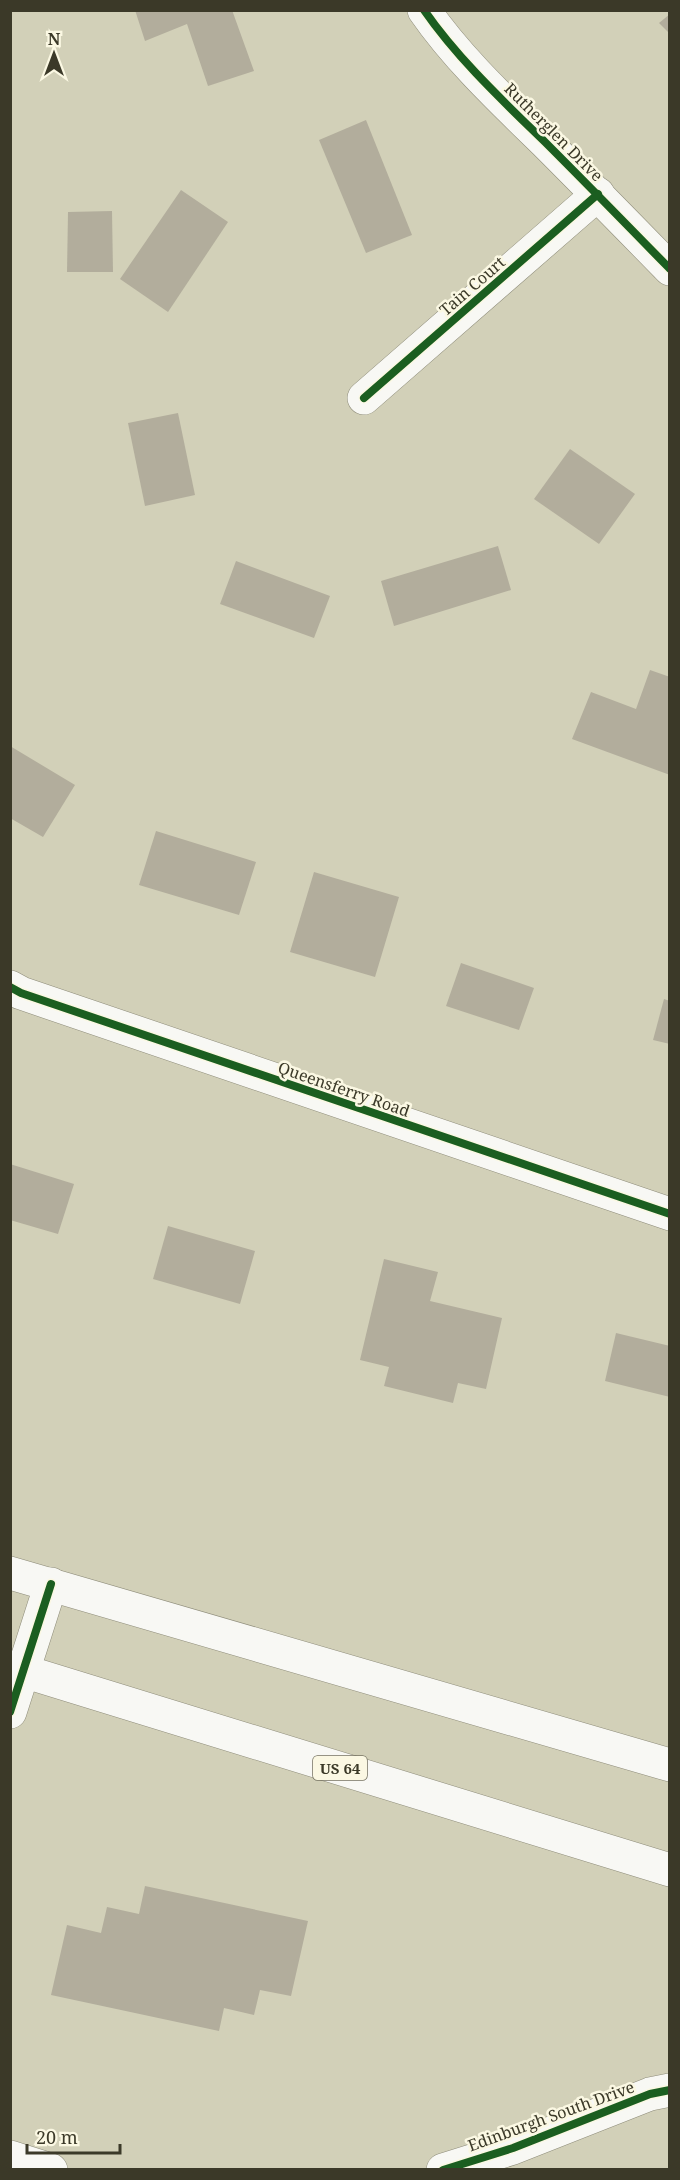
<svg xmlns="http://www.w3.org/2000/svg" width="680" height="2180" font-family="'Noto Serif',serif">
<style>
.building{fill:#b2ad9c}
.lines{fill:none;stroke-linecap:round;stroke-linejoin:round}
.minor-casing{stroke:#8e8c7a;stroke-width:34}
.highway-casing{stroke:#8e8c7a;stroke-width:34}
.minor{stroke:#f8f8f4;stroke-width:33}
.highway{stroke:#f8f8f4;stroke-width:33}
.cycleway-casing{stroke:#fbf8e3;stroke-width:11}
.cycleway{stroke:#1b5e20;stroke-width:8}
.labels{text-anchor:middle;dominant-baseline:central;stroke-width:5;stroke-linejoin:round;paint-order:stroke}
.shield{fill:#fbf8e3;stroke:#757260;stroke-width:1.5}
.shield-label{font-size:15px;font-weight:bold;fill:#3b3928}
.street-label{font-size:16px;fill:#3b3928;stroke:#fbf8e3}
</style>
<rect width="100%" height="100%" fill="#d2d0b8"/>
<g class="building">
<path d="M135 10H232L254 71 208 86 187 24 145 41Z"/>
<path d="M670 14V34L659 23Z"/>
<path d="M366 120 412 235 366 253 319 140Z"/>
<path d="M181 190 228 222 168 312 120 279Z"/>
<path d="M112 211 113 272H67L68 212Z"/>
<path d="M178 413 195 495 145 506 128 423Z"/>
<path d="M570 449 635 494 599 544 534 499Z"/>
<path d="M498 546 511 590 394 626 381 581Z"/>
<path d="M236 561 330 596 314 638 220 604Z"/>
<path d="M650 670 670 677V775L572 739 591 692 636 709Z"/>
<path d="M10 746 75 785 43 837 10 818Z"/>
<path d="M156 831 256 862 239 915 139 885Z"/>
<path d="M314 872 399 897 375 977 290 952Z"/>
<path d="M461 963 534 988 519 1030 446 1006Z"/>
<path d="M664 999 670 1001V1044L653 1040Z"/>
<path d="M10 1164 74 1184 58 1234 10 1220Z"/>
<path d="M168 1226 255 1251 240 1304 153 1279Z"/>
<path d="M384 1259 438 1272 430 1301 502 1318 486 1389 458 1383 453 1403 384 1386 389 1367 360 1360Z"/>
<path d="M616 1333 670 1346V1397L605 1381Z"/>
<path d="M145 1886 308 1921 291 1996 260 1990 254 2015 224 2008 219 2031 51 1995 67 1925 101 1933 107 1907 139 1914Z"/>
</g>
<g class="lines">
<defs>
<g id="minor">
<path d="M424 10C458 59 503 101 545 142 587 184 628 226 670 269"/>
<path d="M364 398 598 194"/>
<path d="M10 987 21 993 670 1214"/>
<path d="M10 1712 51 1584"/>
<path d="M10 2157 51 2170"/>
<path d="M443 2170 513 2148 650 2094 670 2090"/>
</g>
<g id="highway">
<path d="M10 1573 670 1765"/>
<path d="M10 1667 670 1870"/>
</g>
</defs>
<use href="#minor" class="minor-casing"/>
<use href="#highway" class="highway-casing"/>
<use href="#minor" class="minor"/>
<use href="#highway" class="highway"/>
<defs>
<g id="cycleway">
<path d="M424 10C458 59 503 101 545 142 587 184 628 226 670 269"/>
<path d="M364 398 598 194"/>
<path d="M10 987 21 993 670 1214"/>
<path d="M10 1712 51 1584"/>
<path d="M443 2170 513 2148 650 2094 670 2090"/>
</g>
</defs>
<use href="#cycleway" class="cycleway-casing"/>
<use href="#cycleway" class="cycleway"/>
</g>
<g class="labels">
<rect class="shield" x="313" y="1756" width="54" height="24" rx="4.5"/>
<g class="shield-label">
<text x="340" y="1768">US 64</text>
</g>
<g class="street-label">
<text transform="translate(554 132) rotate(45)">Rutherglen Drive</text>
<text transform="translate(472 286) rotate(-41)">Tain Court</text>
<text transform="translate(344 1089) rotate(19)">Queensferry Road</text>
<text transform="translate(551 2116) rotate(-20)">Edinburgh South Drive</text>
</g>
</g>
<rect width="680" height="2180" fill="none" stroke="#3b3928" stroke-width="24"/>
<g transform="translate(54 54)" stroke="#fbf8e3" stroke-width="4.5" paint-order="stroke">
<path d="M0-4.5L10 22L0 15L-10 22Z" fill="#3b3928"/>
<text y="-9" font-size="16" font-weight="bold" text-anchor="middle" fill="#3b3928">N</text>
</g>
<path d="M27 2144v9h93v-9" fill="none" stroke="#3b3928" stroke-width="3"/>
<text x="36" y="2144" font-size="18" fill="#3b3928" stroke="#fbf8e3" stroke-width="4.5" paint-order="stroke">20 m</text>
</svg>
